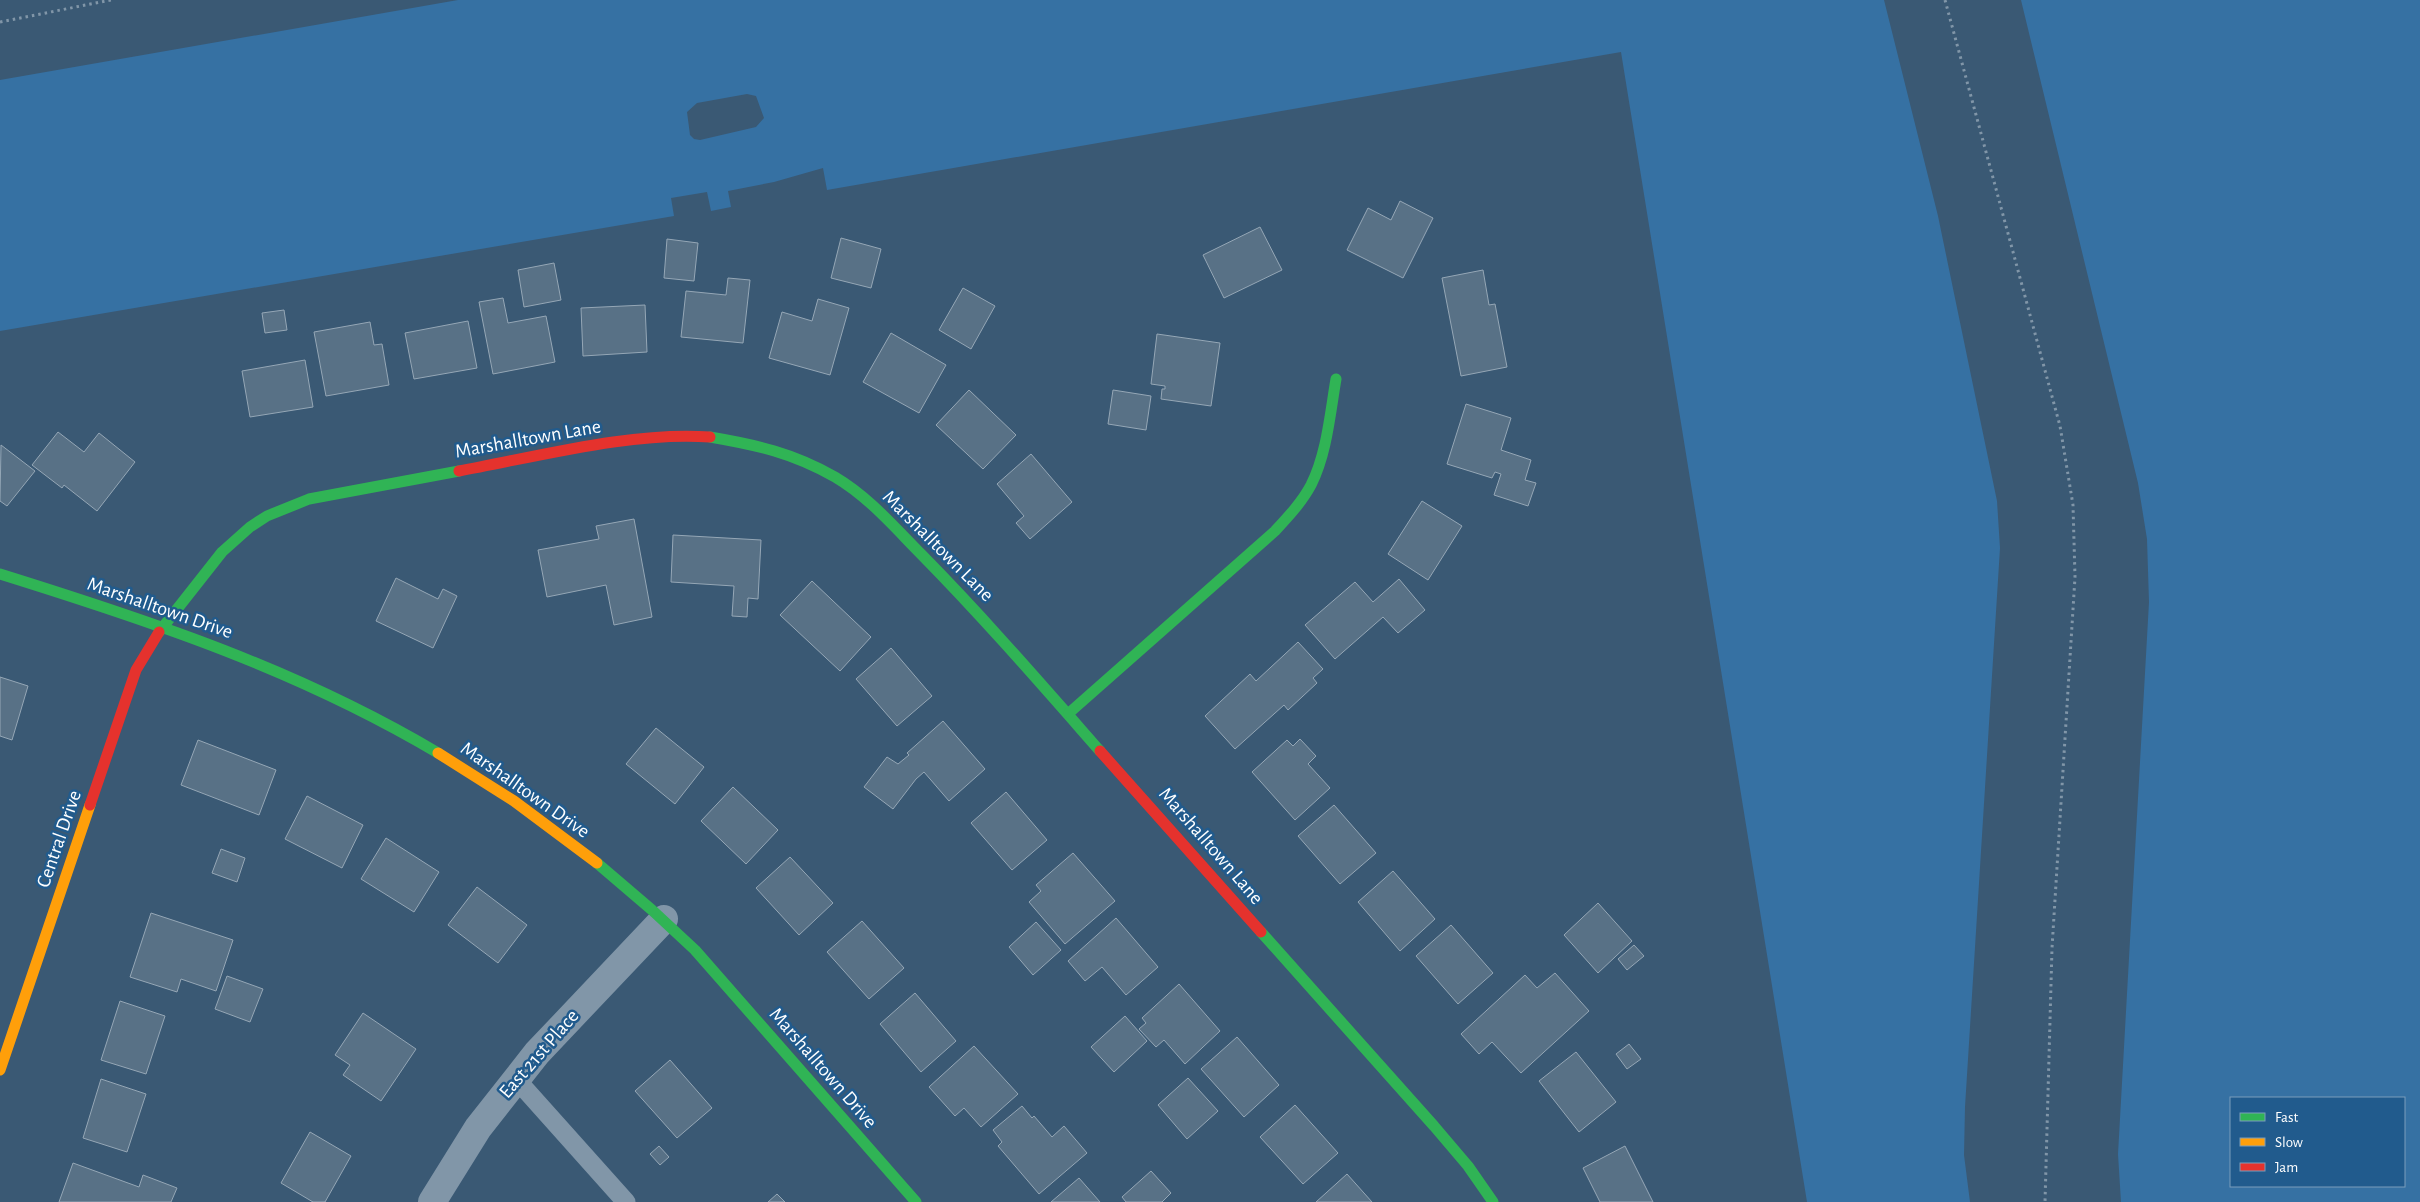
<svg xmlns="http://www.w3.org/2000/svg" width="2420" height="1202" font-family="'Alegreya Sans',sans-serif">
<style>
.green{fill:#3671a3;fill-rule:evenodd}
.building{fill:#587186;stroke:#95a7b6}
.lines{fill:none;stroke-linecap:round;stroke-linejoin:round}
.path{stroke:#8196a8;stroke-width:3;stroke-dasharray:2.5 4;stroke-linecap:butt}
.lane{stroke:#8196a8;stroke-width:19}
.street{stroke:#8196a8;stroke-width:28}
.fast{stroke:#30b455;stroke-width:11}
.slow{stroke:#ff9f0a;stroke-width:11}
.jam{stroke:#e5322d;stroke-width:11}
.labels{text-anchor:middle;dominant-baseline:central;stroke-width:5;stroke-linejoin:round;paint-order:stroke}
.street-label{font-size:20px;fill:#fff;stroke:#215b8d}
</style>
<rect width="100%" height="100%" fill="#3a5974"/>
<g class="green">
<path d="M458 0H1884L1938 216 1997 501 2000 548 1965 1107 1964 1155 1970 1202H1807L1621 52 827 190 823 168 774 182 728 191 731 207 711 211 707 192 671 198 674 216 0 331V80ZM747 94 756 96 764 118 756 127 700 140 694 139 690 135 687 112 697 103Z"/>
<path d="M2021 0H2420V1202H2121L2118 1154 2149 602 2147 539 2138 483ZM2231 1098H2404V1186H2231Z"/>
</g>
<g class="building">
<path d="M1400 201 1433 218 1403 278 1347 250 1368 208 1391 220Z"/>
<path d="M1260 227 1282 270 1224 298 1203 255Z"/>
<path d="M841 238 881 249 871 288 831 278Z"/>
<path d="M667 239 698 243 694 281 664 278Z"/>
<path d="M554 263 561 300 524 307 518 270Z"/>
<path d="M1483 270 1489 305 1495 304 1507 367 1461 376 1442 278Z"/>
<path d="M728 278 750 280 743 343 681 337 686 291 726 295Z"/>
<path d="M963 288 995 306 971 349 939 330Z"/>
<path d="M503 298 508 323 546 316 555 362 493 374 479 302Z"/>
<path d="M818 299 849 308 830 375 769 358 782 312 812 321Z"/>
<path d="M645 305 647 352 583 356 581 308Z"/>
<path d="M284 310 287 330 265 333 262 313Z"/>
<path d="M468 321 477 368 414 379 405 333Z"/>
<path d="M370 322 374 345 382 344 389 385 326 396 314 332Z"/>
<path d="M891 333 946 365 919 413 863 382Z"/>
<path d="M1157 334 1220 343 1211 406 1161 399 1162 389H1165V386L1151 384Z"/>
<path d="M305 360 313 407 250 417 242 371Z"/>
<path d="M969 390 1016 435 983 469 936 425Z"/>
<path d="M1113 390 1151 396 1146 430 1108 424Z"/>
<path d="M1466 404 1511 418 1501 450 1531 460 1525 480 1536 483 1528 506 1494 495 1501 474 1495 472 1492 478 1447 464Z"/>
<path d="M58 432 84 452 99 433 135 462 97 511 64 485 62 488 32 465Z"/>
<path d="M1 445 35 471 7 506 0 501Z"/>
<path d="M1031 454 1072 502 1030 539 1016 523 1024 516 997 484Z"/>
<path d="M1422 501 1462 526 1428 580 1388 554Z"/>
<path d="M634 519 652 617 614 625 606 585 547 597 538 550 599 539 596 526Z"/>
<path d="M673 535 761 540 758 599 748 598 747 617 732 616 734 586 671 582Z"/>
<path d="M396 578 438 599 443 589 457 596 433 648 376 621Z"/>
<path d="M1399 579 1425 610 1398 633 1383 617 1335 659 1305 625 1355 582 1373 602Z"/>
<path d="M812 581 871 637 840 671 780 615Z"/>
<path d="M1298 642 1323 669 1313 678 1317 683 1288 710 1284 705 1235 749 1205 716 1250 674 1256 681Z"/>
<path d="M891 648 932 696 897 726 856 679Z"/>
<path d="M0 677 28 686 12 740 0 736Z"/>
<path d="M943 721 985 769 949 801 924 772 916 779 893 809 864 787 887 757 898 764 909 755 907 753Z"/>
<path d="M656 728 704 767 675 804 626 764Z"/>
<path d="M1300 739 1316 756 1308 764 1330 788 1295 820 1252 772 1287 740 1293 746Z"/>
<path d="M198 740 276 770 259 815 181 785Z"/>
<path d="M733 787 778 830 746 864 701 821Z"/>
<path d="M1006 792 1047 840 1012 870 971 823Z"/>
<path d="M307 796 363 825 342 868 285 839Z"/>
<path d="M1334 805 1376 853 1340 884 1298 836Z"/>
<path d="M386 838 439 872 414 912 361 879Z"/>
<path d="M221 849 245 858 237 882 212 873Z"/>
<path d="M1073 853 1115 901 1065 944 1029 902 1041 891 1036 885Z"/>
<path d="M790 857 833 903 799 935 756 888Z"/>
<path d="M1393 871 1435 919 1400 951 1358 902Z"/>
<path d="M477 887 527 925 498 963 448 925Z"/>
<path d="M1598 903 1632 941 1598 973 1564 935Z"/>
<path d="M151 913 233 940 216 991 181 979 177 992 130 977Z"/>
<path d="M1116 918 1158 967 1126 995 1102 967 1085 981 1068 961Z"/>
<path d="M862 921 904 968 869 999 827 952Z"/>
<path d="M1036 922 1061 950 1033 975 1009 947Z"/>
<path d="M1451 925 1493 973 1458 1004 1416 956Z"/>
<path d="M1634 945 1644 956 1627 970 1618 959Z"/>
<path d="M1555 973 1589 1011 1521 1073 1492 1042 1479 1054 1461 1034 1525 975 1537 988Z"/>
<path d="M227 976 263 989 250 1022 215 1009Z"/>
<path d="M1179 984 1220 1031 1185 1064 1164 1040 1156 1047 1139 1029 1146 1023 1142 1018Z"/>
<path d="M915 993 956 1041 921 1072 880 1024Z"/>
<path d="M120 1001 165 1016 146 1074 101 1060Z"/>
<path d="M363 1013 416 1049 381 1101 343 1075 350 1065 335 1055Z"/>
<path d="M1125 1016 1147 1041 1114 1072 1091 1047Z"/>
<path d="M1237 1037 1279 1085 1244 1117 1201 1069Z"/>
<path d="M1629 1044 1641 1059 1627 1069 1616 1054Z"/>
<path d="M974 1046 1018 1094 981 1127 964 1108 955 1116 929 1087Z"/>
<path d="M1576 1052 1616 1102 1579 1132 1539 1081Z"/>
<path d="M670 1060 712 1108 677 1138 635 1091Z"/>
<path d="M1188 1078 1218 1111 1187 1139 1158 1105Z"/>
<path d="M101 1079 146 1094 127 1152 83 1138Z"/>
<path d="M1295 1105 1338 1153 1303 1184 1260 1137Z"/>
<path d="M1022 1106 1032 1118 1034 1116 1052 1137 1064 1126 1087 1153 1039 1194 998 1146 1002 1142 993 1130Z"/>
<path d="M310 1132 351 1156 325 1202H313L281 1183Z"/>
<path d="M659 1146 669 1157 660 1165 650 1154Z"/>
<path d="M1625 1146 1653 1202H1600L1583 1168Z"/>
<path d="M73 1163 139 1187 143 1175 177 1188 171 1202H59Z"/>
<path d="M1151 1171 1171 1193 1162 1202H1126L1122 1197Z"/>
<path d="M1347 1174 1372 1202H1316Z"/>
<path d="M1079 1178 1100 1202H1051Z"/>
<path d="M777 1194 785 1202H768Z"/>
</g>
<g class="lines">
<g class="path">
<path d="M1945 0 2060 426 2073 505 2075 577 2052 948 2045 1202"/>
<path d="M0 22 111 0"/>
</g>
<path class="lane" d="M516 1079 626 1202"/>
<path class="street" d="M432 1202 478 1128 537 1053 664 919"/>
<g class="fast">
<path d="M710 437C757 445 793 453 835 477 869 497 895 528 922 555 984 618 1042 685 1100 751"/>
<path d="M0 574C154 622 298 670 438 753"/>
<path d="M159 632 222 552 250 527 267 516 309 499 459 471"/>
<path d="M1069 713 1275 531C1288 517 1302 502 1311 485 1327 453 1330 414 1336 379"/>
<path d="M597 863 652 910 695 950 916 1202"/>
<path d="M1261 932 1434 1126 1468 1166 1493 1202"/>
</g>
<g class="slow">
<path d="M438 753 514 801 597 863"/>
<path d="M0 1070 90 805"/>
</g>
<g class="jam">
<path d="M459 471C536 457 633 431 710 437"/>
<path d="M1100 751 1261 932"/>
<path d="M90 805 136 670 159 632"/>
</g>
</g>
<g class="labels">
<g class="street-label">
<text transform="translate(528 439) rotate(-10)">Marshalltown Lane</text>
<text transform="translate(938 546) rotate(45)">Marshalltown Lane</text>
<text transform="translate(160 608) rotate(19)">Marshalltown Drive</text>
<text transform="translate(525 790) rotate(35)">Marshalltown Drive</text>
<text transform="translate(59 839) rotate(-71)">Central Drive</text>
<text transform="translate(1211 846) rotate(49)">Marshalltown Lane</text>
<text transform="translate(539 1054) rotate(-49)">East 21st Place</text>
<text transform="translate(823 1068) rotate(49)">Marshalltown Drive</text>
</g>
</g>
<rect x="2230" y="1097" width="175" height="90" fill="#215b8d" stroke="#7a9dbb"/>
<rect x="2240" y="1113" width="25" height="8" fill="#30b455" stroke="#7a9dbb"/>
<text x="2275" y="1122" font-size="15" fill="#ffffff">Fast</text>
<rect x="2240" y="1138" width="25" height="8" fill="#ff9f0a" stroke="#7a9dbb"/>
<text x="2275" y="1147" font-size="15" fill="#ffffff">Slow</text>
<rect x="2240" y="1163" width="25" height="8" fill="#e5322d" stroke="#7a9dbb"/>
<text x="2275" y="1172" font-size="15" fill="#ffffff">Jam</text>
</svg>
